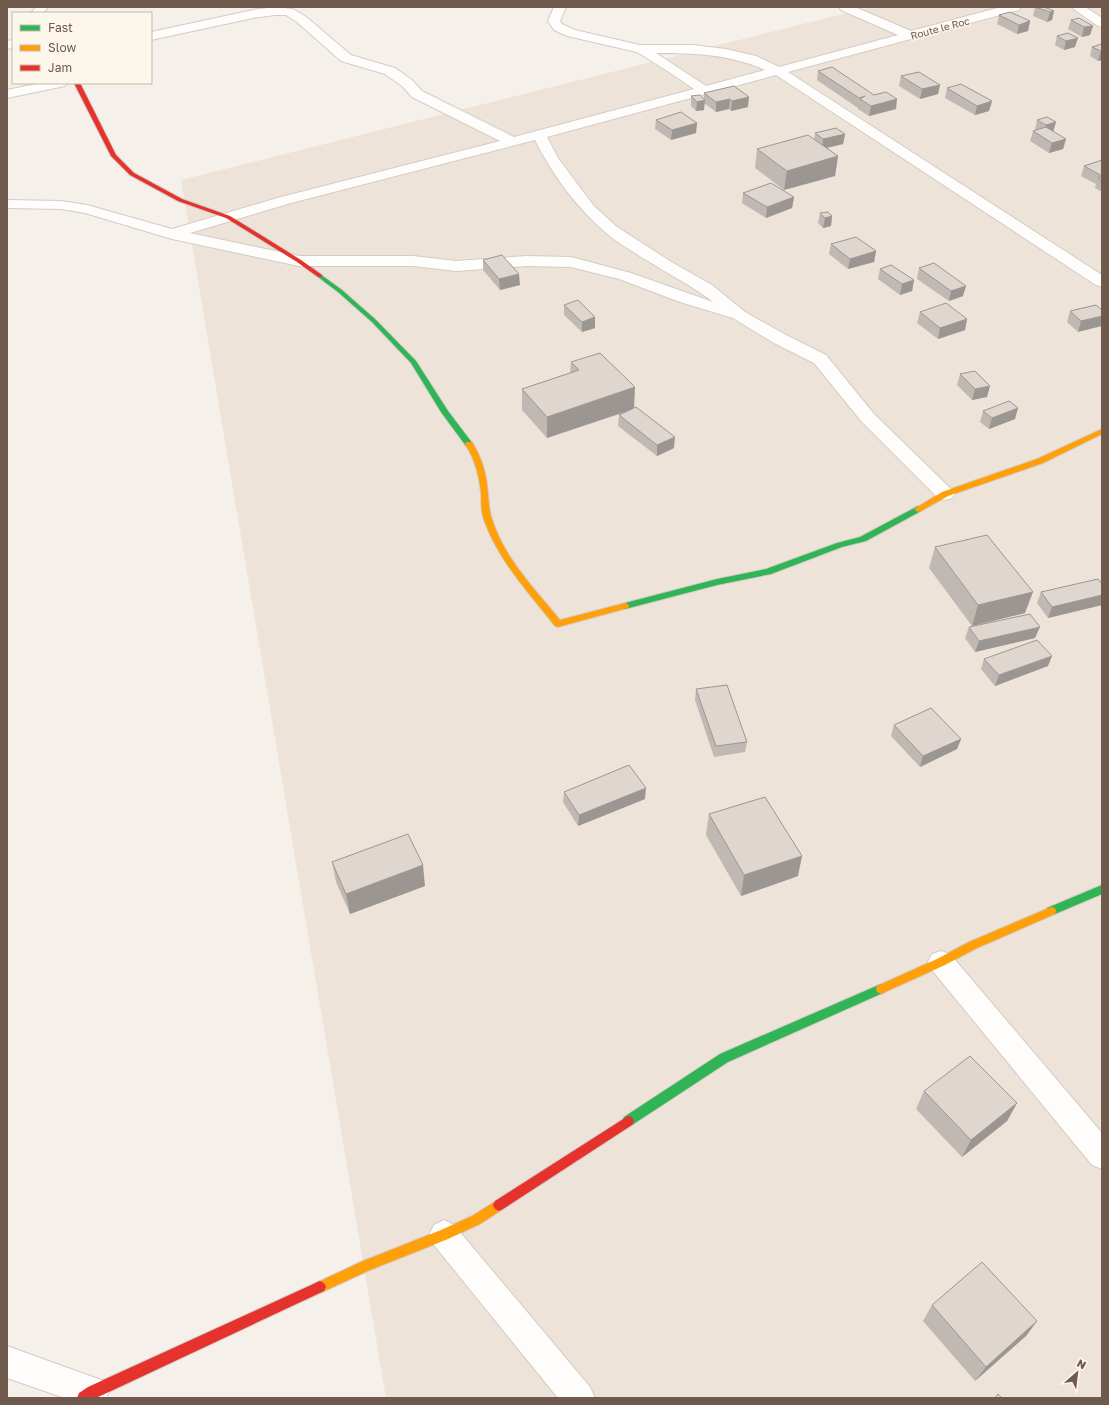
<svg xmlns="http://www.w3.org/2000/svg" width="1109" height="1405" font-family="'Golos Text',sans-serif">
<style>
.residential{fill:#eee3d8}
.lines{fill:none;stroke-linecap:round;stroke-linejoin:round}
.street-casing{stroke:#d3ccc5;stroke-width:2}
.fast-casing{stroke:#d4cdc7;stroke-width:2}
.slow-casing{stroke:#d4cdc7;stroke-width:2}
.jam-casing{stroke:#d4cdc7;stroke-width:2}
.street{fill:#fefdfc;fill-rule:evenodd}
.fast{fill:#30b455;fill-rule:evenodd}
.slow{fill:#ff9f0a;fill-rule:evenodd}
.jam{fill:#e5322d;fill-rule:evenodd}
.wall{fill:#c0b8b3}
.shaded-wall{fill:#9c9692}
.building{fill:#dfd6d0;stroke:#9c9692}
.labels{text-anchor:middle;dominant-baseline:central;stroke-width:3;stroke-linejoin:round;paint-order:stroke}
.far-street-label{font-size:10px;fill:#70594d;stroke:#fdf6eb}
</style>
<rect width="100%" height="100%" fill="#f6f0ea"/>
<path class="residential" d="M871 7H1102V1398H386L181 180Z"/>
<g class="lines">
<defs>
<g id="street">
<path d="M36 7H48L43 13H31Z"/>
<path d="M275 7 293 9 305 16 351 55 395 68 412 80 422 91 514 137 694 89 669 72 637 52 567 36 554 30 548 21 554 7H566L560 21 562 24 575 30 640 45H693L726 49 756 56 779 67 898 35 841 10 839 7H855L911 31 1001 7H1021L1019 10 788 72 1102 275V287L1096 285 776 75 547 137 558 158 593 205 617 227 673 263 712 285 745 312 786 335 826 355 874 414 952 490 955 494 952 498 945 500 938 498 862 422 814 363 774 343 733 318 680 302 619 279 571 267 527 266 456 271 413 266H299L172 239 85 213 61 209 7 208V200L61 201 87 205 172 229 281 197 500 141 412 97 402 86 385 74 341 61 297 22 286 15H275L253 18 151 40V32L253 10ZM656 53C695 53 729 54 765 70L706 86ZM535 140C552 174 576 207 605 232 621 246 644 258 661 269 679 280 697 289 713 302L631 273 571 257 527 256 456 261 413 256H299L190 233 291 203Z"/>
<path d="M1071 7H1085L1102 18V27L1098 26Z"/>
<path d="M13 40V48L7 49V41Z"/>
<path d="M41 83H67L65 86 7 98V90Z"/>
<path d="M941 951 950 954 1102 1133V1169L1092 1165 932 970 928 962 932 954Z"/>
<path d="M444 1220 454 1225 590 1387 595 1398H558L434 1245 429 1235 434 1225Z"/>
<path d="M7 1346 104 1381 109 1392 106 1398H65L7 1378Z"/>
</g>
<g id="fast">
<path d="M320 274 342 290 376 320 416 361 448 411 473 444 472 446H466L441 412 411 363 372 322 338 292 318 277V275Z"/>
<path d="M918 506 921 507 922 509 921 511 866 541 842 547 771 574 717 585 625 609 621 606 625 603 717 579 766 569 837 543 860 537Z"/>
<path d="M1102 885V894L1055 914 1051 915 1047 914 1046 911 1047 908Z"/>
<path d="M881 984 885 986 886 989 885 992 728 1062 632 1125 628 1126 624 1125 622 1121 624 1117 720 1054Z"/>
</g>
<g id="slow">
<path d="M1102 429V434L1043 463 948 496 921 511 918 512 914 509 942 492 1037 459Z"/>
<path d="M466 442H472C482 458 487 475 488 494 489 502 489 511 492 519 504 558 535 589 560 620L625 603 628 604 629 606 628 608 558 627 555 626C529 593 498 560 484 520 481 512 481 502 481 493 479 475 475 459 465 444Z"/>
<path d="M1051 907 1055 908 1056 911 1055 914 977 948 945 965 885 992 881 994 877 992 876 989 877 986 937 959 969 942Z"/>
<path d="M499 1199 503 1201 505 1205 503 1209 480 1224 448 1239 370 1270 320 1293 316 1291 314 1287 316 1283 363 1261 441 1230 472 1216Z"/>
</g>
<g id="jam">
<path d="M74 83H80L116 155 134 173 182 199 230 216 301 260 322 275V277H318L297 262 226 218 178 201 130 175 111 156Z"/>
<path d="M628 1116 632 1117 634 1121 632 1125 503 1209 499 1211 495 1209 493 1205 495 1201Z"/>
<path d="M320 1281 324 1283 326 1287 324 1291 96 1398H77L79 1393 88 1387Z"/>
</g>
</defs>
<use href="#street" class="street-casing"/>
<use href="#fast" class="fast-casing"/>
<use href="#slow" class="slow-casing"/>
<use href="#jam" class="jam-casing"/>
<use href="#street" class="street"/>
<use href="#fast" class="fast"/>
<use href="#slow" class="slow"/>
<use href="#jam" class="jam"/>
</g>
<g class="wall">
<path d="M1035 7 1054 11 1052 20 1047 22 1033 16Z"/>
<path d="M999 15 1030 21 1028 31 1017 34 997 24Z"/>
<path d="M1071 20 1093 26 1090 35 1082 37 1068 29Z"/>
<path d="M1068 33 1075 47 1064 50 1055 45 1057 36Z"/>
<path d="M1102 44V60L1098 61 1090 56 1092 47Z"/>
<path d="M818 71 896 109 869 116 858 109V108L817 80Z"/>
<path d="M901 76 940 85 938 94 920 99 899 86Z"/>
<path d="M734 86 748 107 731 111 729 109 716 112 704 103V110L696 111 691 106V96L704 99V93Z"/>
<path d="M947 88 992 101 989 111 975 115 945 98Z"/>
<path d="M656 120 697 123 696 133 671 140 655 129Z"/>
<path d="M1037 120 1056 122 1053 132 1066 139 1063 149 1049 153 1030 141 1033 131 1036 130H1035Z"/>
<path d="M815 133 845 134 843 144 827 148 838 156 835 176 784 190 755 168 757 149 814 140Z"/>
<path d="M1102 160V192L1095 188 1096 184 1081 176 1084 166Z"/>
<path d="M743 193 794 197 792 208 766 218 742 203Z"/>
<path d="M820 213 832 216 831 226 823 228 818 223Z"/>
<path d="M831 244 876 251 874 262 848 269 829 254Z"/>
<path d="M483 260 520 285 500 290 483 270Z"/>
<path d="M919 268 963 296 949 301 917 279Z"/>
<path d="M880 269 914 280 912 291 900 295 878 279Z"/>
<path d="M564 305 595 317V328L582 332 564 315Z"/>
<path d="M1096 305 1078 332 1067 322 1070 311Z"/>
<path d="M920 312 967 319 965 330 938 339 917 323Z"/>
<path d="M571 362 634 408 674 448 657 456 618 426 619 415 629 410 547 438 522 410V389L570 373Z"/>
<path d="M960 374 987 397 972 400 957 385Z"/>
<path d="M1018 408 1015 419 989 429 980 422 983 411Z"/>
<path d="M935 547 1025 613 972 626 929 568Z"/>
<path d="M1102 584V605L1048 618 1037 603 1041 592Z"/>
<path d="M969 627 1035 638 975 652 965 638Z"/>
<path d="M984 659 1048 666 995 686 981 669Z"/>
<path d="M696 689 747 742 745 752 714 757 695 700Z"/>
<path d="M894 725 961 739 957 749 920 767 891 736Z"/>
<path d="M564 792 645 799 578 826 563 802Z"/>
<path d="M709 814 798 876 741 896 706 835Z"/>
<path d="M332 862 425 886 350 914 336 882Z"/>
<path d="M924 1091 1017 1103 1007 1121 962 1157 916 1109Z"/>
<path d="M932 1305 1037 1321 1026 1336 975 1381 923 1321Z"/>
</g>
<g class="shaded-wall">
<path d="M1054 11 1052 20 1047 22 1050 12Z"/>
<path d="M1030 21 1028 31 1017 34 1019 25Z"/>
<path d="M1093 26 1090 35 1082 37 1084 27Z"/>
<path d="M1078 38 1075 47 1064 50 1066 41Z"/>
<path d="M1101 51H1102V60L1098 61Z"/>
<path d="M940 85 938 94 920 99 922 89Z"/>
<path d="M749 97 748 107 731 111 732 101Z"/>
<path d="M730 99 729 109 716 112V102Z"/>
<path d="M897 99 896 109 869 116 871 106Z"/>
<path d="M705 100 704 110 696 111 697 102Z"/>
<path d="M992 101 989 111 975 115 977 106Z"/>
<path d="M1056 122 1053 132 1043 135 1046 125Z"/>
<path d="M697 123 696 133 671 140 672 130Z"/>
<path d="M845 134 843 144 822 149 823 139Z"/>
<path d="M1066 139 1063 149 1049 153 1052 143Z"/>
<path d="M838 156 835 176 784 190 787 171Z"/>
<path d="M794 197 792 208 766 218 767 207Z"/>
<path d="M832 216 831 226 823 228 825 218Z"/>
<path d="M876 251 874 262 848 269 850 259Z"/>
<path d="M519 274 520 285 500 290 499 279Z"/>
<path d="M914 280 912 291 900 295 902 284Z"/>
<path d="M966 286 963 296 949 301 951 291Z"/>
<path d="M1102 316V326L1078 332 1081 321Z"/>
<path d="M595 317V328L582 332V322Z"/>
<path d="M967 319 965 330 938 339 940 328Z"/>
<path d="M990 386 987 397 972 400 975 389Z"/>
<path d="M635 387 634 409 547 438V417Z"/>
<path d="M1018 408 1015 419 989 429 992 418Z"/>
<path d="M675 437 674 448 657 456V445Z"/>
<path d="M1033 592 1025 613 972 626 978 605Z"/>
<path d="M1102 595V605L1048 618 1052 607Z"/>
<path d="M1040 627 1035 638 975 652 979 641Z"/>
<path d="M1052 656 1048 666 995 686 999 675Z"/>
<path d="M961 739 957 749 920 767 923 756Z"/>
<path d="M646 788 645 799 578 826 579 815Z"/>
<path d="M802 856 798 876 741 896 744 875Z"/>
<path d="M423 865 425 886 350 914 346 894Z"/>
<path d="M1017 1103 1007 1121 962 1157 971 1140Z"/>
<path d="M1037 1321 1026 1336 975 1381 986 1367Z"/>
</g>
<g class="building">
<path d="M1035 7H1044L1054 11 1050 12Z"/>
<path d="M1010 12 1030 21 1019 25 999 15Z"/>
<path d="M1079 18 1093 26 1084 27 1071 20Z"/>
<path d="M1068 33 1078 38 1066 41 1057 36Z"/>
<path d="M1102 44V51H1101L1092 47Z"/>
<path d="M832 67 874 95 886 92 897 99 871 106 860 99 865 96 859 98 818 71Z"/>
<path d="M919 72 940 85 922 89 901 76Z"/>
<path d="M961 84 992 101 977 106 947 88Z"/>
<path d="M734 86 749 97 732 101 730 99 716 102 704 93Z"/>
<path d="M700 95 705 100 697 102 691 96Z"/>
<path d="M681 112 697 123 672 130 656 120Z"/>
<path d="M1047 117 1056 122 1046 125 1037 120Z"/>
<path d="M1046 127 1066 139 1052 143 1033 131Z"/>
<path d="M836 128 845 134 823 139 815 133Z"/>
<path d="M808 135 838 156 787 171 757 149Z"/>
<path d="M1102 160V176L1084 166Z"/>
<path d="M1102 176V180L1098 178Z"/>
<path d="M771 183 794 197 767 207 743 193Z"/>
<path d="M828 212 832 216 825 218 820 213Z"/>
<path d="M856 237 876 251 850 259 831 244Z"/>
<path d="M502 255 519 274 499 279 483 260Z"/>
<path d="M934 263 966 286 951 291 919 268Z"/>
<path d="M891 265 914 280 902 284 880 269Z"/>
<path d="M578 300 595 317 582 322 564 305Z"/>
<path d="M946 303 967 319 940 328 920 312Z"/>
<path d="M1096 305 1102 310V316L1081 321 1070 311Z"/>
<path d="M600 353 635 387 547 417 522 389 579 370 571 362Z"/>
<path d="M975 371 990 386 975 389 960 374Z"/>
<path d="M1009 401 1018 408 992 418 983 411Z"/>
<path d="M636 407 675 437 657 445 619 415Z"/>
<path d="M987 535 1033 592 978 605 935 547Z"/>
<path d="M1098 579 1102 584V595L1052 607 1041 592Z"/>
<path d="M1030 614 1040 627 979 641 969 627Z"/>
<path d="M1037 640 1052 656 999 675 984 659Z"/>
<path d="M727 685 747 742 716 746 696 689Z"/>
<path d="M931 708 961 739 923 756 894 725Z"/>
<path d="M629 765 646 788 579 815 564 792Z"/>
<path d="M765 797 802 856 744 875 709 814Z"/>
<path d="M408 834 423 865 346 894 332 862Z"/>
<path d="M970 1056 1017 1103 971 1140 924 1091Z"/>
<path d="M982 1262 1037 1321 986 1367 932 1305Z"/>
<path d="M998 1394 1002 1398H995Z"/>
</g>
<g class="labels">
<g class="far-street-label">
<text transform="translate(940 28) rotate(-15)">Route le Roc</text>
</g>
</g>
<rect width="1109" height="1405" fill="none" stroke="#70594d" stroke-width="16"/>
<rect x="12" y="12" width="140" height="72" fill="#fdf6eb" stroke="#c5b7ac"/>
<rect x="20" y="25" width="20" height="6" fill="#30b455" stroke="#c5b7ac"/>
<text x="48" y="32" font-size="12" fill="#70594d">Fast</text>
<rect x="20" y="45" width="20" height="6" fill="#ff9f0a" stroke="#c5b7ac"/>
<text x="48" y="52" font-size="12" fill="#70594d">Slow</text>
<rect x="20" y="65" width="20" height="6" fill="#e5322d" stroke="#c5b7ac"/>
<text x="48" y="72" font-size="12" fill="#70594d">Jam</text>
<g transform="translate(1077 1373) rotate(28)" stroke="#fdf6eb" stroke-width="3" paint-order="stroke">
<path d="M0-3L7 15L0 10L-7 15Z" fill="#70594d"/>
<text y="-6" font-size="11" font-weight="bold" text-anchor="middle" fill="#70594d">N</text>
</g>
</svg>
